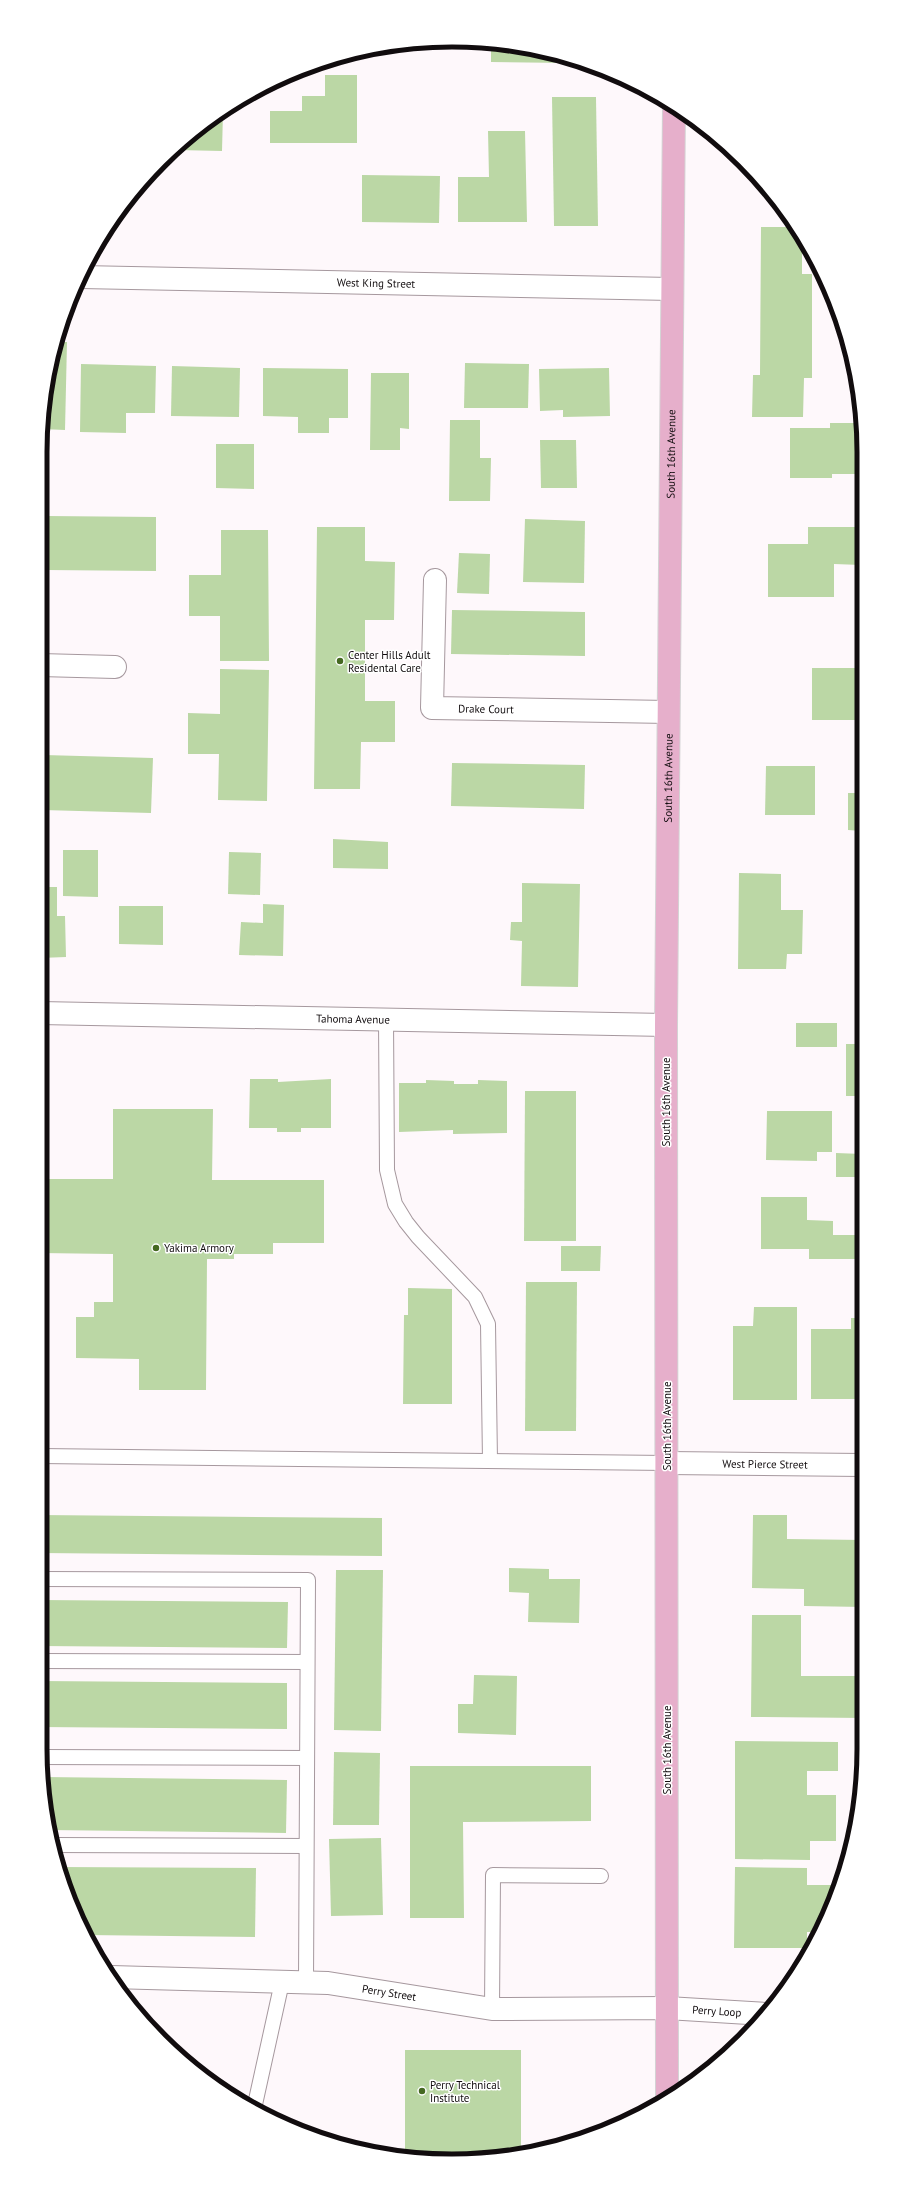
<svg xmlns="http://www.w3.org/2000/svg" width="904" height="2201" font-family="'PT Sans',sans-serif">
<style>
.building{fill:#bbd7a5}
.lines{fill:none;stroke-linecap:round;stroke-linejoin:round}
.lane-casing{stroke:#a6989e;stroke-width:16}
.street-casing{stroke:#a6989e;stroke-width:24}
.primary-casing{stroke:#d4d3d4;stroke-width:24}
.lane{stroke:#fff;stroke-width:14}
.street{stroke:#fff;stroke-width:22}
.primary{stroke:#e6afcb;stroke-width:22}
.poi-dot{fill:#456921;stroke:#fff;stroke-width:1.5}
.labels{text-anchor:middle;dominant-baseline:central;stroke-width:3;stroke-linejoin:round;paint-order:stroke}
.street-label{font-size:11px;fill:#110c0e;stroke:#fff}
.poi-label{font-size:11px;fill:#110c0e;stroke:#fff;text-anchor:start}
.rim{fill:none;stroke:#110c0e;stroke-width:5}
</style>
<rect width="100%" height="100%" fill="#fef8fb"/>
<g class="building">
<path d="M491 43H506L567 58V63L491 62Z"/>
<path d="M325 75H357V143H270V111H302V96H325Z"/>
<path d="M552 97H596L598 226H554Z"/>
<path d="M223 112 222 151 177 150 201 125Z"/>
<path d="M488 131H525L527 222H458V177H489Z"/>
<path d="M362 175 440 176 439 223 362 222Z"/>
<path d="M761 227H793L802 241V274H812V378H804L803 417H752L753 375H760Z"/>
<path d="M57 342H67L65 430 41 429 44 398Z"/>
<path d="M465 363 529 364 528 408H464Z"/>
<path d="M81 364 156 366 155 413H126V433L80 432Z"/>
<path d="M172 366 240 368 239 417 171 416Z"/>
<path d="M263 368 348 369V418H329V433H298V417L263 416Z"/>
<path d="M609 368 610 416 563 417V410L540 411 539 369Z"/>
<path d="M371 373H409V429L400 428V450H370Z"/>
<path d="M450 420H480V458H491L490 501H449Z"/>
<path d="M830 423H861V474H832V478H790V428H830Z"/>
<path d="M540 440H576L577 488H541Z"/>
<path d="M216 444H254V489L216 488Z"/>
<path d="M47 516 156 517V571L46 570Z"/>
<path d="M525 519 585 521 584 583 523 582Z"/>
<path d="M317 527H365V561L395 562 394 620H365V701H395V742H361L360 789H314Z"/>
<path d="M808 527H861V565L834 564V597H768V544H808Z"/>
<path d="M221 530H268L269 661H220V616H189V575H221Z"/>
<path d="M459 553 490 554 489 594 457 593Z"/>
<path d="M452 610 585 612V656L451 654Z"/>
<rect x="812" y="668" width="49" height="52"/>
<path d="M220 669 269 670 267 801 218 800 219 754H188V713L220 714Z"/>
<path d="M44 755 153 758 151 813 43 810Z"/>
<path d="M452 763 585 765 584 809 451 806Z"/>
<path d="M766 766H815V815H765Z"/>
<path d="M848 793H861L862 831 848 830Z"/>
<path d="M333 839 388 842V869L333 868Z"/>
<path d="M63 850H98V897L63 896Z"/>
<path d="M229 852 261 853 260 895 228 894Z"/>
<path d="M739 873 781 874V910H803L802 954H787L786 969H738Z"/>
<path d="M522 883 580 884 578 987 521 986 522 941 510 940 511 922H522Z"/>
<path d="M40 887H57V916H65L66 957 40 958Z"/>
<path d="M263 904 284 905 283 956 239 955 241 922 263 923Z"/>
<path d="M119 906H163V945L119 944Z"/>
<rect x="796" y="1023" width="41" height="24"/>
<rect x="846" y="1044" width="16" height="52"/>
<path d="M250 1079H278V1082L331 1079V1128H301V1132H277V1128H249Z"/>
<path d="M426 1080 454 1081V1084H478V1080L507 1081V1133L453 1134V1130L399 1132V1083H426Z"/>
<path d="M525 1091H576V1241H524Z"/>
<path d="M113 1109H213L212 1180H324V1243H273V1254H234V1259H207L206 1390H139V1359L76 1358V1317H94V1302H113V1254L40 1253V1179H113Z"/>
<path d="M767 1111H832V1152H817V1161L766 1160Z"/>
<path d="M836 1153 862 1154V1177H836Z"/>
<path d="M761 1197H807V1220L833 1221V1235H863V1259H809V1249H761Z"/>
<path d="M561 1246H601L600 1271H561Z"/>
<path d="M526 1282H577L576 1431H525Z"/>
<path d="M408 1288 452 1289V1404H403L404 1315H408Z"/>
<path d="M754 1307H797V1400H733V1326H753Z"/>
<path d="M851 1318H863V1399H811V1329H851Z"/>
<path d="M40 1515 382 1518V1556L40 1553Z"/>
<path d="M753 1515H787V1539L863 1540 864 1607 804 1606V1589L752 1588Z"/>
<path d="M509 1568 549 1569V1579H580L579 1623 528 1622 529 1593 509 1592Z"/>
<path d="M336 1570H383L381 1731 334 1730Z"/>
<path d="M40 1600 288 1602 287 1648 40 1646Z"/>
<path d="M752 1615H801V1676H864V1718L751 1717Z"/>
<path d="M474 1675 517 1676 516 1735 458 1733V1704H473Z"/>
<path d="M40 1681 287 1683V1729L40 1727Z"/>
<path d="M735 1741 838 1742V1771H807V1795H836V1841H810V1860L735 1859Z"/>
<path d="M334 1752 380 1753 379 1825H333Z"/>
<path d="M410 1766H591V1821L463 1822 464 1918H410Z"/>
<path d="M43 1777 287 1780 286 1833 48 1830Z"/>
<path d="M381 1838 383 1915 331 1916 329 1839Z"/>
<path d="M58 1867 256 1868 255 1937 86 1935 62 1882Z"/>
<path d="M735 1867 807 1868V1885H837V1893L819 1932H807V1948H734Z"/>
<path d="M405 2050H521V2155L479 2160 405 2158Z"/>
</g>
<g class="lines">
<defs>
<g id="lane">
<path d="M386 1019 387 1170 395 1204 406 1222 418 1237 475 1297 488 1324 490 1461"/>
<path d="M40 1456 667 1463"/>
<path d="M40 1579 308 1580 306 1982"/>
<path d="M40 1661 307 1662"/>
<path d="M41 1757 307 1758"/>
<path d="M52 1845 306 1846"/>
<path d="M492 2009 493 1875 601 1876"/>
<path d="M254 2109 282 1982"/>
</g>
<g id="street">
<path id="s1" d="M81 277 671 289"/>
<path id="s2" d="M435 580 432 708 668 712"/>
<path d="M40 665 115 667"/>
<path id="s3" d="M40 1013 666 1025"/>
<path id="s4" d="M667 1463 863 1465"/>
<path id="s5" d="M111 1977 328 1983 492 2009 667 2008 766 2014"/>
</g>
<g id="primary">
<path id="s6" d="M667 2099 666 1025 674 106"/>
</g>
</defs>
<use href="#lane" class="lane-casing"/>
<use href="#street" class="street-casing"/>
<use href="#primary" class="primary-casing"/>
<use href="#lane" class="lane"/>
<use href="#street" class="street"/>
<use href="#primary" class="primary"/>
</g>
<g class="poi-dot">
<circle cx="340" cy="661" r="4"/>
<circle cx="156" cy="1248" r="4"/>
<circle cx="422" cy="2091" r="4"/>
</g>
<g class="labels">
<g class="street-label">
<text stroke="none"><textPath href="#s1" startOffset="295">West King Street</textPath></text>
<text stroke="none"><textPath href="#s6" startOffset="1645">South 16th Avenue</textPath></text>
<text stroke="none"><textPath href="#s2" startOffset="182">Drake Court</textPath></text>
<text stroke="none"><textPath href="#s6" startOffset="1321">South 16th Avenue</textPath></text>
<text stroke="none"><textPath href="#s3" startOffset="313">Tahoma Avenue</textPath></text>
<text transform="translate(666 1102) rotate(-90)">South 16th Avenue</text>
<text transform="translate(667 1426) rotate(-90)">South 16th Avenue</text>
<text stroke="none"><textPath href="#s4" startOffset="98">West Pierce Street</textPath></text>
<text transform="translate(667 1750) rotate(-90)">South 16th Avenue</text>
<text stroke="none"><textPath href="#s5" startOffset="279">Perry Street</textPath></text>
<text stroke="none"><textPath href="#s5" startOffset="608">Perry Loop</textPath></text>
</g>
<g class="poi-label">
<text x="348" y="655">Center Hills Adult<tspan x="348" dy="13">Residental Care</tspan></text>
<text x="164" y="1248">Yakima Armory</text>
<text x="430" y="2085">Perry Technical<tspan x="430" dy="13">Institute</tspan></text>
</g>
</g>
<path d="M0 0H904V2201H0ZM452 47H452A405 405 0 0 1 857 452V1749A405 405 0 0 1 452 2154H452A405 405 0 0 1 47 1749V452A405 405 0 0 1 452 47Z" fill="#fff" fill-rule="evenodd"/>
<path class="rim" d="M452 47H452A405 405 0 0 1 857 452V1749A405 405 0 0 1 452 2154H452A405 405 0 0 1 47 1749V452A405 405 0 0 1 452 47Z"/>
</svg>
